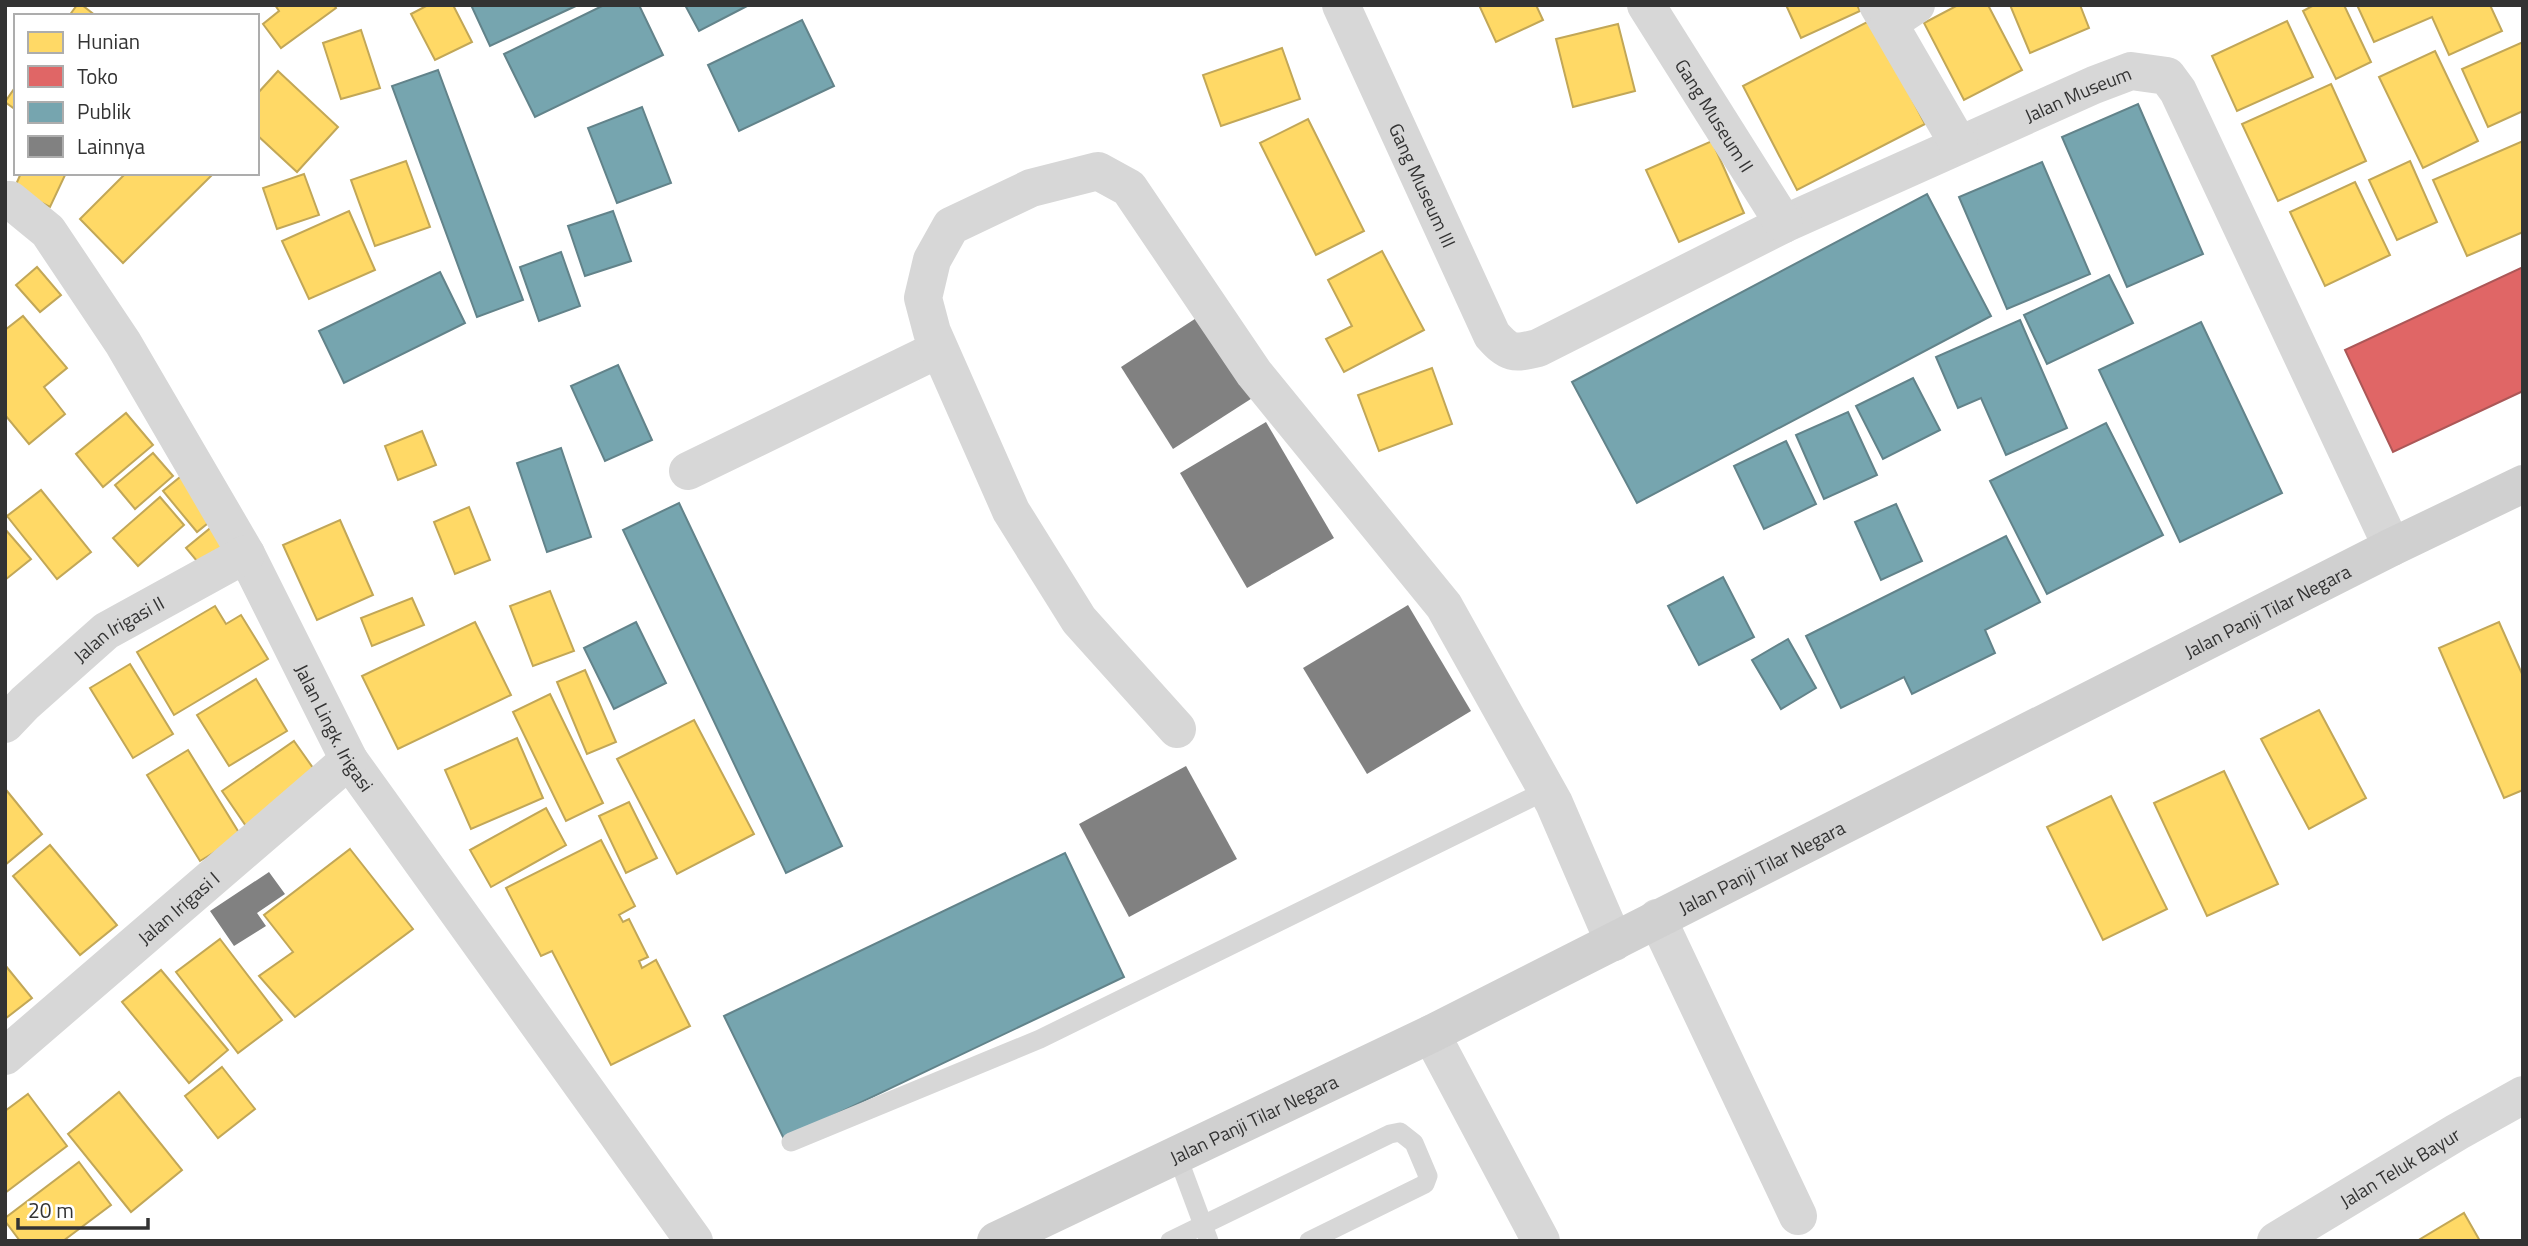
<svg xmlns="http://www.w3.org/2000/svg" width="2528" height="1246" font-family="'Titillium Web',sans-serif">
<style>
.homes{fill:#ffd966;stroke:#c2a757;stroke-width:2}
.shops{fill:#e06666;stroke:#ac5757;stroke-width:2}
.public{fill:#76a5af;stroke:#62838a;stroke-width:2}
.building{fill:#818181}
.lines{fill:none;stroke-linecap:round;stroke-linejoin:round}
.lane{stroke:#d7d7d7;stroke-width:19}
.street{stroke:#d7d7d7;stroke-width:38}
.secondary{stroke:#d0d0d0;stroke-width:38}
.labels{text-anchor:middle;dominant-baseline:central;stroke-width:7;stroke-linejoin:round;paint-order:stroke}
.street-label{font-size:19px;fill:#333;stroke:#fff}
</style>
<rect width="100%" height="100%" fill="#fff"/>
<g class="homes">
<path d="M77 5H82L96 16H69Z"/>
<path d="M275 5H334L336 8 281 48 263 24 279 11Z"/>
<path d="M428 5H453L472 42 435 60 411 14Z"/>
<path d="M1479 5H1536L1543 20 1496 42Z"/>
<path d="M1786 5H1857L1860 11 1801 38Z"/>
<path d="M1958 5H1988L2022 70 1964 100 1924 23Z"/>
<path d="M2010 5H2080L2089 28 2030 53Z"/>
<path d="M2314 5H2344L2371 62 2336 79 2303 11Z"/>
<path d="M2357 5H2490L2502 31 2449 55 2432 17 2374 42Z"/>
<path d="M1871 20 1925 124 1797 190 1743 86Z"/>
<path d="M2287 21 2313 77 2237 111 2212 56Z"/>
<path d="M1618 24 1635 91 1573 107 1556 39Z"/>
<path d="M361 30 380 88 341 99 323 43Z"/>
<path d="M2523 42V111L2488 127 2462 69Z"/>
<path d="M1282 48 1300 99 1221 126 1203 75Z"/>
<path d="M2435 51 2478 141 2423 168 2379 77Z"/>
<path d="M278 71 338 127 297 172 257 135V94Z"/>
<path d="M2331 84 2366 161 2278 201 2242 124Z"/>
<path d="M16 86V110L5 102Z"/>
<path d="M1308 119 1364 231 1316 255 1260 143Z"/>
<path d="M1712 141 1744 213 1679 242 1646 170Z"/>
<path d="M2523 141V232L2467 256 2433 180Z"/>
<path d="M406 161 430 227 375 246 351 180Z"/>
<path d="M2410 161 2437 222 2397 240 2369 180Z"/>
<path d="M21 173H66L50 207 14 189Z"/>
<path d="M126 173H214L123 263 80 219Z"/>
<path d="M304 174 319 215 277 229 263 188Z"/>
<path d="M2355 182 2390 255 2325 286 2290 212Z"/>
<path d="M349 211 375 270 309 299 282 241Z"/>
<path d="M1382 251 1424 330 1344 372 1326 339 1352 326 1328 280Z"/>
<path d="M37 267 61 295 40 312 16 285Z"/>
<path d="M23 316 67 368 44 387 65 414 29 444 5 415V330Z"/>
<path d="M1432 368 1452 424 1379 451 1358 395Z"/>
<path d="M126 413 153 445 103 487 76 454Z"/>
<path d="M422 431 436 465 398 480 385 446Z"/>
<path d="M153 453 173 476 135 509 115 485Z"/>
<path d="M185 473 218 515 197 532 163 491Z"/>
<path d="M41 490 91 552 57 579 7 516Z"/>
<path d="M160 497 184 525 138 566 113 538Z"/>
<path d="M469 507 490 560 455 574 434 522Z"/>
<path d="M340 520 373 595 317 620 283 545Z"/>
<path d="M214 525 235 549 207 573 186 548Z"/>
<path d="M5 529 31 559 5 580Z"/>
<path d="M550 591 574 651 533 666 510 606Z"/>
<path d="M412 598 424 625 372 646 361 618Z"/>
<path d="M215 606 226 624 241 615 268 659 174 715 137 652Z"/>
<path d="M475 622 511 695 398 749 362 676Z"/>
<path d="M2499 622 2523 676V790L2504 798 2439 648Z"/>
<path d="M130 664 173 734 133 758 90 688Z"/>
<path d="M585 670 616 742 587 754 557 682Z"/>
<path d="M256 679 287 731 229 766 197 715Z"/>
<path d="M550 694 603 803 566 821 513 712Z"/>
<path d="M2319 710 2366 798 2309 829 2261 739Z"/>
<path d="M694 720 754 834 677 874 617 759Z"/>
<path d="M517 738 543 798 471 829 445 770Z"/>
<path d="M294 741 318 775 246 826 222 791Z"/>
<path d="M188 750 241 836 200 861 147 775Z"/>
<path d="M2224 771 2278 884 2207 916 2154 803Z"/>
<path d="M7 791 42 834 5 865V793Z"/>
<path d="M2111 796 2167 909 2103 940 2047 827Z"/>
<path d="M629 802 657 858 626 873 599 816Z"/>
<path d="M546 808 566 845 491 887 470 850Z"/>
<path d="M601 840 635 906 619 915 623 922 629 919 648 957 639 961 642 968 656 960 690 1026 611 1065 552 951 541 956 506 888Z"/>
<path d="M50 845 117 925 80 955 13 876Z"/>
<path d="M350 849 413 929 295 1017 259 976 293 952 264 915Z"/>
<path d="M220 939 282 1020 238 1053 176 972Z"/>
<path d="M5 965 32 998 5 1019Z"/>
<path d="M161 970 228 1050 189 1083 122 1002Z"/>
<path d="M222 1067 255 1109 218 1138 185 1096Z"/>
<path d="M119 1092 182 1170 131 1212 68 1134Z"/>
<path d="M28 1094 67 1146 5 1193V1111Z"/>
<path d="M79 1162 111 1205 63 1241H20L5 1221V1218Z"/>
<path d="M2464 1213 2480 1241H2417Z"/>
</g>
<path class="shops" d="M2523 267V391L2393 452 2345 350Z"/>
<g class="public">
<path d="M471 5H578L490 46Z"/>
<path d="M604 5H639L663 55 535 117 504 54Z"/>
<path d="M685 5H749L699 31Z"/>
<path d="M802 20 834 86 739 131 708 65Z"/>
<path d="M438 70 523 300 477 317 392 86Z"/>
<path d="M2138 104 2203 254 2127 287 2062 137Z"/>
<path d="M642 107 671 183 617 203 588 128Z"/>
<path d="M2042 162 2090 274 2007 309 1959 197Z"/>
<path d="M1927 194 1991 316 1637 503 1572 382Z"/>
<path d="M613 211 631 261 585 276 568 226Z"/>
<path d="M561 252 580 306 539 321 520 267Z"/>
<path d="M440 272 465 323 344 383 319 331Z"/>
<path d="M2109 275 2133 323 2047 364 2024 315Z"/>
<path d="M2020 320 2067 428 2006 455 1981 398 1958 408 1936 357Z"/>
<path d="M2201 322 2282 493 2180 542 2099 370Z"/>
<path d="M618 365 652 440 605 461 571 386Z"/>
<path d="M1913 378 1940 430 1883 459 1856 406Z"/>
<path d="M1848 412 1877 475 1824 499 1796 435Z"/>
<path d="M2106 423 2163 535 2047 594 1990 481Z"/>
<path d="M1786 441 1816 504 1764 529 1734 466Z"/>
<path d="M561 448 591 537 547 552 517 463Z"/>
<path d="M679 503 842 846 786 873 623 530Z"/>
<path d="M1896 504 1922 561 1881 580 1855 522Z"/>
<path d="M2006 536 2040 602 1985 630 1995 653 1912 694 1904 677 1841 708 1806 636Z"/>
<path d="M1723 577 1754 637 1699 665 1668 606Z"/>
<path d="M636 622 666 683 614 709 584 648Z"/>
<path d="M1788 639 1816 688 1781 709 1752 660Z"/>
<path d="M1065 853 1124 977 784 1139 724 1016Z"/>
</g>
<g class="building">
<path d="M1204 313 1257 395 1173 449 1121 367Z"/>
<path d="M1266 422 1334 538 1247 588 1180 473Z"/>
<path d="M1408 605 1471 711 1367 774 1303 668Z"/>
<path d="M1186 766 1237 859 1129 917 1079 824Z"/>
<path d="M269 872 285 894 257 913 266 926 234 946 210 911Z"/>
</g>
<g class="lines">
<g class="lane">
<path d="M791 1142 1040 1039 1547 790"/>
<path d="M1177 1155 1209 1241"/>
<path d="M1170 1241 1390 1134 1400 1132 1414 1143 1428 1176 1425 1184 1309 1241"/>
</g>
<g class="street">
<path id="s1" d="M1341 5 1492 335C1509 354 1513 354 1538 348L1784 224 2094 85 2131 71 2167 76 2178 91 2392 547"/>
<path id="s2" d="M1646 5 1784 224"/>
<path d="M1878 5 1959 145"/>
<path d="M1889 23 1916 5"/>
<path id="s3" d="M5 200H10L48 231 123 343 246 554 349 760 694 1241"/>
<path d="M688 471 939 349"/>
<path id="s4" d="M5 724 25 703 106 631 246 554"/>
<path d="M1177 729 1079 620 1011 511 932 332 923 298 932 260 951 226 1031 188 1098 171 1129 188 1254 373 1444 606 1554 803 1614 942"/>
<path d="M1657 918 1798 1216"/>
<path d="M1431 1034 1541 1241"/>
<path id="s5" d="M5 1056 349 760"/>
<path id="s6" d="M2276 1241 2457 1132 2523 1095"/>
</g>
<path class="secondary" id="s7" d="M996 1241 1431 1034 2392 547 2523 484"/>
</g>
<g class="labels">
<g class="street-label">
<text stroke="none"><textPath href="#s1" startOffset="1012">Jalan Museum</textPath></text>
<text stroke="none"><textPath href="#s2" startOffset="130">Gang Museum II</textPath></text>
<text stroke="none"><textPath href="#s1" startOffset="198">Gang Museum III</textPath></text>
<text stroke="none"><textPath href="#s7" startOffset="1419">Jalan Panji Tilar Negara</textPath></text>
<text stroke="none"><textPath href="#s4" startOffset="149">Jalan Irigasi II</textPath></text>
<text stroke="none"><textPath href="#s3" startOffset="628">Jalan Lingk. Irigasi</textPath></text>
<text stroke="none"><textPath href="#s7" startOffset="852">Jalan Panji Tilar Negara</textPath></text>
<text stroke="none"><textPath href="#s5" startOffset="228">Jalan Irigasi I</textPath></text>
<text stroke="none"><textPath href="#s7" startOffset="285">Jalan Panji Tilar Negara</textPath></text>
<text stroke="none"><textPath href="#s6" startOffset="144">Jalan Teluk Bayur</textPath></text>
</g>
</g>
<rect width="2528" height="1246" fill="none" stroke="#333333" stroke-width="14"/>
<rect x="14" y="14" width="245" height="161" fill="#ffffff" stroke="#adadad" stroke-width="2"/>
<rect x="28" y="32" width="35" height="21" fill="#ffd966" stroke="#adadad" stroke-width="2"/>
<text x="77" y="49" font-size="21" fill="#333333">Hunian</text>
<rect x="28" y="66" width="35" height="21" fill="#e06666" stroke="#adadad" stroke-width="2"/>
<text x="77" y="84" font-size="21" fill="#333333">Toko</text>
<rect x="28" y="102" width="35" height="21" fill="#76a5af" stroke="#adadad" stroke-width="2"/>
<text x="77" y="119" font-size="21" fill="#333333">Publik</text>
<rect x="28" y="136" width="35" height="21" fill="#818181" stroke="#adadad" stroke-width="2"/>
<text x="77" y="154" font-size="21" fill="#333333">Lainnya</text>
<path d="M18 1218v10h130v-10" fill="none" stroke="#333333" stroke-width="3.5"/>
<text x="28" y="1218" font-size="21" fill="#333333" stroke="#ffffff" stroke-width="5" paint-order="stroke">20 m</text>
</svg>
